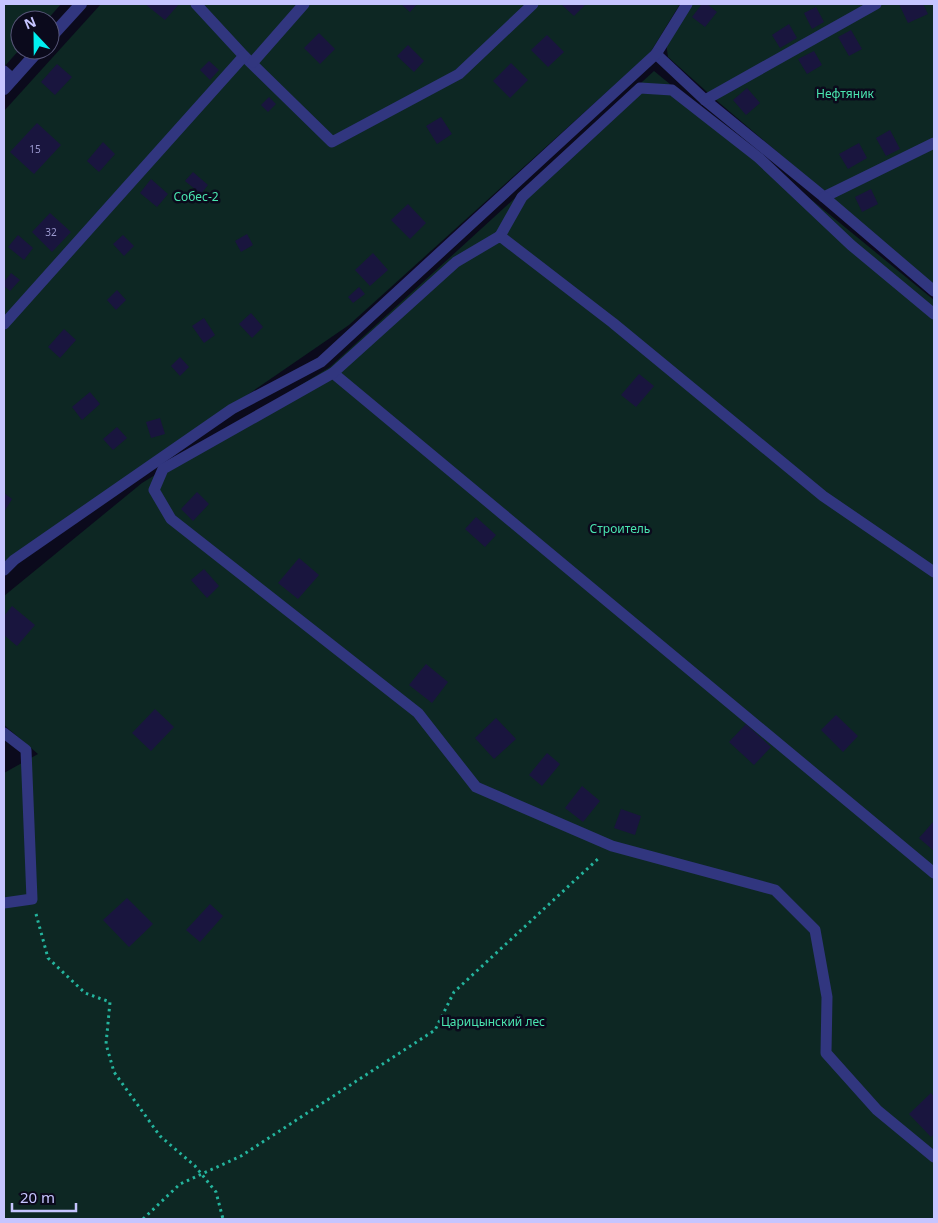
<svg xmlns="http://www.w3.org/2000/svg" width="938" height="1223" font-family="'Noto Sans',sans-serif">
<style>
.green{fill:#0d2723}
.building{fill:#19153e}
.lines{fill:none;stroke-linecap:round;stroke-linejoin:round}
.path{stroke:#24b49d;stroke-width:3;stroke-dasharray:2.5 4;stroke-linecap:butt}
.lane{stroke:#31367f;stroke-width:11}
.street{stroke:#31367f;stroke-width:12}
.labels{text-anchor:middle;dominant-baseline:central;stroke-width:5;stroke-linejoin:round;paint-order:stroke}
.number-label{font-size:10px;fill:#9b99cf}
.park-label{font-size:12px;fill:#4ae6b0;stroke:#0b0a1c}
</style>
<rect width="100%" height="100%" fill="#0b0a1c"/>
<g class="green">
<path d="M4 4H61L47 20H20V49L4 67Z"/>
<path d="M101 4H680L650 53 349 325 4 562V111Z"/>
<path d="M691 4H934V285L716 100 668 57 666 43Z"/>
<path d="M654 71 934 300V1219H4V773L38 754 4 725V596L142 483 330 367Z"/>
</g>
<g class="building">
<path d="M145 4H179L165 20Z"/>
<path d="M401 4H417L410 12Z"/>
<path d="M561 4H586L574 16Z"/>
<path d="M702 4H707L717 12 705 27 692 17Z"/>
<path d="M899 4H923L928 14 908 23Z"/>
<path d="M816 7 824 22 812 29 804 13Z"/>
<path d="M789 24 797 38 780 48 772 35Z"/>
<path d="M851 30 862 49 849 56 838 37Z"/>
<path d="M319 33 335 49 320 64 304 48Z"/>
<path d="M547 35 564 52 548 67 531 50Z"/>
<path d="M408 45 424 61 414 72 397 56Z"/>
<path d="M814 51 822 65 807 74 798 59Z"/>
<path d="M209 61 219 70 210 80 200 70Z"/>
<path d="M511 63 528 80 510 98 493 81Z"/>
<path d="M57 64 72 77 55 95 41 82Z"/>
<path d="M747 88 760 103 746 115 733 100Z"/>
<path d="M269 97 276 104 268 112 261 105Z"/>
<path d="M441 117 452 134 437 144 426 126Z"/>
<path d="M37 123 61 145 34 174 10 152Z"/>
<path d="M890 130 900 149 886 156 876 138Z"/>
<path d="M103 142 115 154 99 172 87 161Z"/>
<path d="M859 143 867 158 848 169 839 154Z"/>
<path d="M193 172 208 185 201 194 185 181Z"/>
<path d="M151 179 168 194 157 207 140 193Z"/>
<path d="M871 189 878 204 862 212 855 197Z"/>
<path d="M408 204 426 223 410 239 391 220Z"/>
<path d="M50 213 71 232 52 252 32 232Z"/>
<path d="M247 234 253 245 241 252 235 241Z"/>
<path d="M18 235 33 248 24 260 8 247Z"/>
<path d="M123 235 134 246 124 256 113 244Z"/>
<path d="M373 253 388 270 370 286 355 270Z"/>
<path d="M11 273 20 280 10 291 4 286V282Z"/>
<path d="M359 287 365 294 353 303 348 297Z"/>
<path d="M117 290 126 300 116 310 107 300Z"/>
<path d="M251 313 263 327 252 338 239 324Z"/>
<path d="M204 318 215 335 204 343 192 326Z"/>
<path d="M64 329 76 340 60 358 48 347Z"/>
<path d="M180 357 189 367 180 376 171 366Z"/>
<path d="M639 374 654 386 636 407 621 395Z"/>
<path d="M90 392 100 404 82 420 72 407Z"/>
<path d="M160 418 165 434 151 438 146 422Z"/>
<path d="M117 427 127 438 113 450 103 439Z"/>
<path d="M197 492 209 504 193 521 181 509Z"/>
<path d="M4 493 12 499 4 512Z"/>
<path d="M476 517 496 535 485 547 465 529Z"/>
<path d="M299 558 319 575 298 599 278 583Z"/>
<path d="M204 569 219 586 207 598 191 580Z"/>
<path d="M12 606 35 625 17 646 4 635V616Z"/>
<path d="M426 664 448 682 432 703 409 685Z"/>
<path d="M155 709 174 727 151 751 132 733Z"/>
<path d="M836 715 858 736 843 752 821 730Z"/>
<path d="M496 718 516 739 494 759 475 738Z"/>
<path d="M746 724 771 747 754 765 729 742Z"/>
<path d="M547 753 560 764 542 786 529 775Z"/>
<path d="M582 786 600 801 583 822 565 808Z"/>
<path d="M621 809 641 816 635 835 614 828Z"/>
<path d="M934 821V851L919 838Z"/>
<path d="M127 898 153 924 129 947 103 920Z"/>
<path d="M210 904 223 916 200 942 186 930Z"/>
<path d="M931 1093 934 1097V1134L931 1137 909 1114Z"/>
</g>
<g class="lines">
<g class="path">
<path d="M36 914 48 958 85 993 110 1002 106 1044 114 1072 160 1136 195 1166 216 1192 223 1219"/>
<path d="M143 1219 180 1184 241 1156 435 1030 454 992 599 858"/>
</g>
<g class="lane">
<path d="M196 4 244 56 332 142 459 74 533 4"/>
<path d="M687 4 656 54 705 100 824 197 934 143"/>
<path d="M253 62 304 4"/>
<path d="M4 71 13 79"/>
<path d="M705 100 876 4"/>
<path d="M824 197 934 291"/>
<path d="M500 236 522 197 640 88 672 90 759 158 851 245 934 314"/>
<path d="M4 324 244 56"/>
<path d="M333 373 934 873"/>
<path d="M4 570 14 560 232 409 321 362 656 54"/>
<path d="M934 572 823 496 613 323 500 236 456 262 333 373 163 469 154 490 171 519 418 713 476 787 612 846 775 890 815 930 827 997 826 1053 877 1110 934 1157"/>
<path d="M4 733 26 750 32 899 4 903"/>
</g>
<g class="street">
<path d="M50 38 81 4"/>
<path d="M4 89 39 50"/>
</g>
</g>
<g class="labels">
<g class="number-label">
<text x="35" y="149">15</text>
<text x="51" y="232">32</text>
</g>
<g class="park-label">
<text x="845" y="93">Нефтяник</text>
<text x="196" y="196">Собес-2</text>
<text x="620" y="528">Строитель</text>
<text x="493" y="1021">Царицынский лес</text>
</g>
</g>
<rect width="938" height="1223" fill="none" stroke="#c6c5ff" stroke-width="10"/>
<g transform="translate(35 35) rotate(338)"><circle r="24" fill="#0b0a1c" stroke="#565577"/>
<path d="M0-4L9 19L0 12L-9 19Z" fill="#00eff0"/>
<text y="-8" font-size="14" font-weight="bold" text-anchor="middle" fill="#c6c5ff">N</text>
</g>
<path d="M12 1203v8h64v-8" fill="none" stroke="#c6c5ff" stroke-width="2.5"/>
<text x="20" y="1203" font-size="15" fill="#c6c5ff" stroke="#0b0a1c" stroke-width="4" paint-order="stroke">20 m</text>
</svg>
